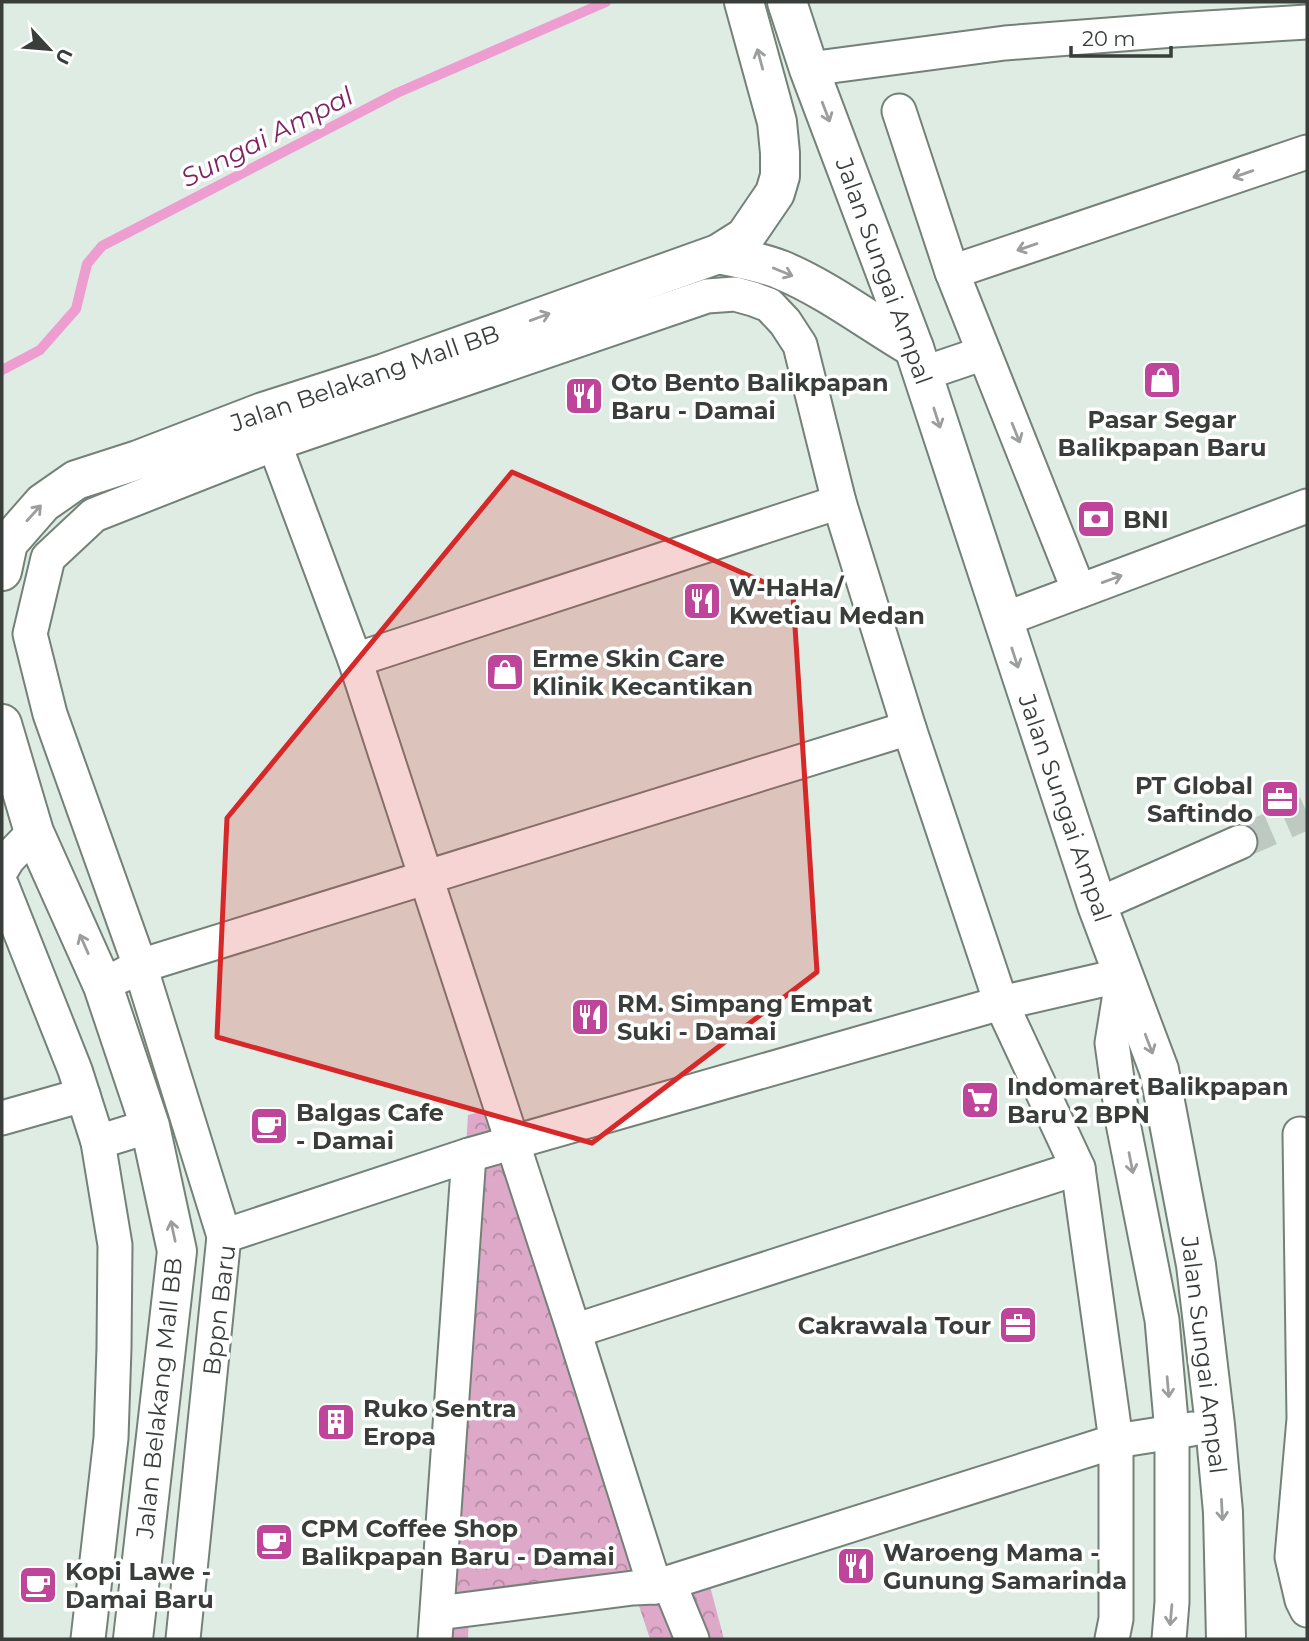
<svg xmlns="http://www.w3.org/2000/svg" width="1309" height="1641" font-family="Montserrat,sans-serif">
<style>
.park{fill:url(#park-crowns)}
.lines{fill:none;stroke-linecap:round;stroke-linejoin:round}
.stream{stroke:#ed9dd0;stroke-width:10}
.minor-tunnel{stroke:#bdc9c1;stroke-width:33;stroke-dasharray:33 17;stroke-linecap:butt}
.minor-casing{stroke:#748178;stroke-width:37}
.major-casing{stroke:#748178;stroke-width:42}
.minor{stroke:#fff;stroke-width:33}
.major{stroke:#fff;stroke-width:38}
.oneway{stroke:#9c9e9d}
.marked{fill:#d62828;fill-opacity:0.2;stroke:#d62828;stroke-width:5;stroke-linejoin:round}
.labels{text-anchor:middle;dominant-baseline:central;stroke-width:7;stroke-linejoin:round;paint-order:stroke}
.street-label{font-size:24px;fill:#393e3b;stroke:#fff}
.poi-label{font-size:24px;font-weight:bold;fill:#393e3b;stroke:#fff;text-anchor:start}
.water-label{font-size:26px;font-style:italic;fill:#7e2364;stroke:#fff}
</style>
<defs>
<pattern id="park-crowns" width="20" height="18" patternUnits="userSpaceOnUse" patternTransform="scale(1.75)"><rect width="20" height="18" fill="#dea9c9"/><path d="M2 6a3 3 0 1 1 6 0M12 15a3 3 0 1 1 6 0" fill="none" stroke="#b58ba4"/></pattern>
</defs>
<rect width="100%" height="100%" fill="#deece3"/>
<path class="park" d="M496 1108 655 1586 706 1571 724 1639H650L633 1588 469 1608 468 1639H435L468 1115Z"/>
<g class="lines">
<path class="stream" d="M2 370 40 350 76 309 87 264 102 246 397 93 606 2"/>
<path class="minor-tunnel" d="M1240 842 1307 813"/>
<defs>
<g id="minor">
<path d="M809 69 1005 43 1174 30 1307 22"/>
<path d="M899 111 952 272"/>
<path d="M922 374 984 353"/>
<path d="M267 424 355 660 574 1331 655 1587"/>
<path d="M1079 591 952 272 1307 152"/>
<path d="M1002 620 1307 506"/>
<path d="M355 660 839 502"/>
<path d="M2 869 8 859 34 832"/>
<path d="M2 886 75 1070 98 1142 115 1245 114 1348 111 1438 88 1639"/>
<path d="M1097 905 1240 842"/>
<path d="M121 976 140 966 909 728"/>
<path d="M2 1118 83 1095"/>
<path d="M1300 1134 1304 1419 1292 1557 1302 1600 1307 1610"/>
<path d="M98 1142 150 1126"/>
<path d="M224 1236 140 966 50 714 30 634 48 558 94 515 274 444 707 296 735 294 753 299 769 305 785 322 800 345 839 502 909 728 1001 1003 1078 1168 1116 1441V1619L1112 1639"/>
<path d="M574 1331 1078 1168"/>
<path d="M669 1583 692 1639"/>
<path d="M438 1613 633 1588 655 1587 1116 1441 1192 1429"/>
<path d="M183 1639 224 1236 469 1155 1001 1003 1123 975 1112 1043 1123 1123 1162 1320 1172 1432V1602L1169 1639"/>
<path d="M435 1639 469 1155"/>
</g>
<g id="major">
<path d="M787 2 809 69 914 348 1097 905 1159 1070 1196 1265 1215 1425 1223 1512 1226 1639"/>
<path d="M718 254C739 258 761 262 781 270 827 289 871 323 914 348"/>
<path d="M2 571 8 543 43 503 76 480 138 460 263 412 385 373 648 279 718 254 745 237 775 193 780 176V153L777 122 744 2"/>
<path d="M2 724 34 832 103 986 150 1126 177 1251 133 1639"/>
</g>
</defs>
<use href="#minor" class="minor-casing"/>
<use href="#major" class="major-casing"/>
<use href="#minor" class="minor"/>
<use href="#major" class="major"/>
</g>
<defs><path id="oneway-shaft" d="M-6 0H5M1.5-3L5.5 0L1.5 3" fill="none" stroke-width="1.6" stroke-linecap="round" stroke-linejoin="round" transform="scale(1.75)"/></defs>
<g class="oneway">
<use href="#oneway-shaft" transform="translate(760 59) rotate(-105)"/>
<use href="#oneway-shaft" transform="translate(826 112) rotate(69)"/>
<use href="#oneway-shaft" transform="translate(1243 174) rotate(161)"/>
<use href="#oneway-shaft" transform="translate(1027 247) rotate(161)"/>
<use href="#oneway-shaft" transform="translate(783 272) rotate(22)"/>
<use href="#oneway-shaft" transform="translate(540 317) rotate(-20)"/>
<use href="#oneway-shaft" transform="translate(937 418) rotate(72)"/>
<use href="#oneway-shaft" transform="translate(1016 433) rotate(68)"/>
<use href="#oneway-shaft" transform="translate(34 513) rotate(-48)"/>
<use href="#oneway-shaft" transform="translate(1112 579) rotate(-20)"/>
<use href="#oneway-shaft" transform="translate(1015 658) rotate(72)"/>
<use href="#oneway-shaft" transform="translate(84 944) rotate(-114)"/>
<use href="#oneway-shaft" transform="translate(1149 1044) rotate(69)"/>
<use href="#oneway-shaft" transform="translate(1131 1163) rotate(79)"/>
<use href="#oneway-shaft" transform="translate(173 1231) rotate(-102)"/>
<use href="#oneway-shaft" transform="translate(1168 1387) rotate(85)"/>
<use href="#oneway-shaft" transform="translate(1222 1510) rotate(87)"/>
<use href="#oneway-shaft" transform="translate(1171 1615) rotate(95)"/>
</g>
<path class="marked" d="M512 472 793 595 817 972 592 1143 217 1037 227 818Z"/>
<defs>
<symbol id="shop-square" viewBox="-11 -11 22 22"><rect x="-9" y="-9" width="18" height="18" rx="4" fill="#be4599" stroke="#fff"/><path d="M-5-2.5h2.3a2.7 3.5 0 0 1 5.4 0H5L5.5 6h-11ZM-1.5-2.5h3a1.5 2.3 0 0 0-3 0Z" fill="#fff"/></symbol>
<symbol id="restaurant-square" viewBox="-11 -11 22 22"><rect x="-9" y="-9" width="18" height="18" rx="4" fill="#be4599" stroke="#fff"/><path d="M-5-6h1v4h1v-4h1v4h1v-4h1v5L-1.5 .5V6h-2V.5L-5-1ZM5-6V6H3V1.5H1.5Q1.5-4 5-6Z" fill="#fff"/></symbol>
<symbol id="bank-square" viewBox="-11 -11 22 22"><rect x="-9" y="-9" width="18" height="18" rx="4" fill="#be4599" stroke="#fff"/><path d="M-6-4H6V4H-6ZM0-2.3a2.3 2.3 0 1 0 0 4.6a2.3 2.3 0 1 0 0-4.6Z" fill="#fff"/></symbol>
<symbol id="office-square" viewBox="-11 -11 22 22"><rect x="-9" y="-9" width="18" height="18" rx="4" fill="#be4599" stroke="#fff"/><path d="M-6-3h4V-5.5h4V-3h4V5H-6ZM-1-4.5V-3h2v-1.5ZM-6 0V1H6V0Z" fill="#fff"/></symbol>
<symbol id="supermarket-square" viewBox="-11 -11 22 22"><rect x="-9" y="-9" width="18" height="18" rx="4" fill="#be4599" stroke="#fff"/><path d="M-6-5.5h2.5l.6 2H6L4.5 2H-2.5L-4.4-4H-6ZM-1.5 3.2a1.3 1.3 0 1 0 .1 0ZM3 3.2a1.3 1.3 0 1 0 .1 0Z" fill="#fff"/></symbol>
<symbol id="cafe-square" viewBox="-11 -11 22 22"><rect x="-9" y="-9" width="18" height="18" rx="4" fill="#be4599" stroke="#fff"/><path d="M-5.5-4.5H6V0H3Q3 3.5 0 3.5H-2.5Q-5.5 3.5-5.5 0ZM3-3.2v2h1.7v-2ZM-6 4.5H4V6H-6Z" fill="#fff"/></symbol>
<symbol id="building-square" viewBox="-11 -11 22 22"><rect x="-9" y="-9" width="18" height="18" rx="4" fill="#be4599" stroke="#fff"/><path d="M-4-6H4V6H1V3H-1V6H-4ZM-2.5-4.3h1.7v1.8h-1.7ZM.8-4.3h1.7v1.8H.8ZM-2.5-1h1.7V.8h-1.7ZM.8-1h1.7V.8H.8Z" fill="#fff"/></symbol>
</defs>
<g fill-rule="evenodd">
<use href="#shop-square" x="1140" y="358" width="44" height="44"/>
<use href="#restaurant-square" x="562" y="374" width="44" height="44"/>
<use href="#bank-square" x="1074" y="497" width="44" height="44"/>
<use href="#restaurant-square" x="680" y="579" width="44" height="44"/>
<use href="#shop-square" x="483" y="650" width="44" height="44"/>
<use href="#office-square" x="1258" y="777" width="44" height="44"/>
<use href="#restaurant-square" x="568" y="995" width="44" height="44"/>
<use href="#supermarket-square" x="958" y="1078" width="44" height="44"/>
<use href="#cafe-square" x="247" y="1104" width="44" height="44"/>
<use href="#office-square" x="996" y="1303" width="44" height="44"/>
<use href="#building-square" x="314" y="1400" width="44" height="44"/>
<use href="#cafe-square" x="252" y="1520" width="44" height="44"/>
<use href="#restaurant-square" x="834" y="1544" width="44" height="44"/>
<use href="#cafe-square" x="16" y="1563" width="44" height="44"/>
</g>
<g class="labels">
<g class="street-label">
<text transform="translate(884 271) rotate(70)">Jalan Sungai Ampal</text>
<text transform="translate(365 378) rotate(-19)">Jalan Belakang Mall BB</text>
<text transform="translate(1065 808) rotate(71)">Jalan Sungai Ampal</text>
<text transform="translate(219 1310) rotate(-83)">Bppn Baru</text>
<text transform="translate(1204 1355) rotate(83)">Jalan Sungai Ampal</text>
<text transform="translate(159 1398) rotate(-84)">Jalan Belakang Mall BB</text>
</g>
<g class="poi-label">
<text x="611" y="382">Oto Bento Balikpapan<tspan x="611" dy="28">Baru - Damai</tspan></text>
<text x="1162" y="419" text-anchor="middle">Pasar Segar<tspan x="1162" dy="28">Balikpapan Baru</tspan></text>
<text x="1123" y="519">BNI</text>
<text x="729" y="587">W-HaHa/<tspan x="729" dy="28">Kwetiau Medan</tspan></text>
<text x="532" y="658">Erme Skin Care<tspan x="532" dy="28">Klinik Kecantikan</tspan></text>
<text x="1253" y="785" text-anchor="end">PT Global<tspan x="1253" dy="28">Saftindo</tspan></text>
<text x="617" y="1003">RM. Simpang Empat<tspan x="617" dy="28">Suki - Damai</tspan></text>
<text x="1007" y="1086">Indomaret Balikpapan<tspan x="1007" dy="28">Baru 2 BPN</tspan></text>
<text x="296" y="1112">Balgas Cafe<tspan x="296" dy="28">- Damai</tspan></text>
<text x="991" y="1325" text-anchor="end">Cakrawala Tour</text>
<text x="363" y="1408">Ruko Sentra<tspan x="363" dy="28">Eropa</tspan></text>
<text x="301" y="1528">CPM Coffee Shop<tspan x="301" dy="28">Balikpapan Baru - Damai</tspan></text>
<text x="883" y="1552">Waroeng Mama -<tspan x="883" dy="28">Gunung Samarinda</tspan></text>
<text x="65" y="1571">Kopi Lawe -<tspan x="65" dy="28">Damai Baru</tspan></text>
</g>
<g class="water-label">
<text transform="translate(267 137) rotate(-27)">Sungai Ampal</text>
</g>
</g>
<rect width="1309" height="1641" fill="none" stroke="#393e3b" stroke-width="7"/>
<g transform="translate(49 49) rotate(116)" stroke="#ffffff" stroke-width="5" paint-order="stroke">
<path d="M0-5L12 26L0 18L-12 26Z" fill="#393e3b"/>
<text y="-10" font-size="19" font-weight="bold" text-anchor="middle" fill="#393e3b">U</text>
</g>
<path d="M1071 46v10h100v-10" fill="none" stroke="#393e3b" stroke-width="3.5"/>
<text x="1082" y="46" font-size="21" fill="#393e3b" stroke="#ffffff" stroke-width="5" paint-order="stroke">20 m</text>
</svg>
